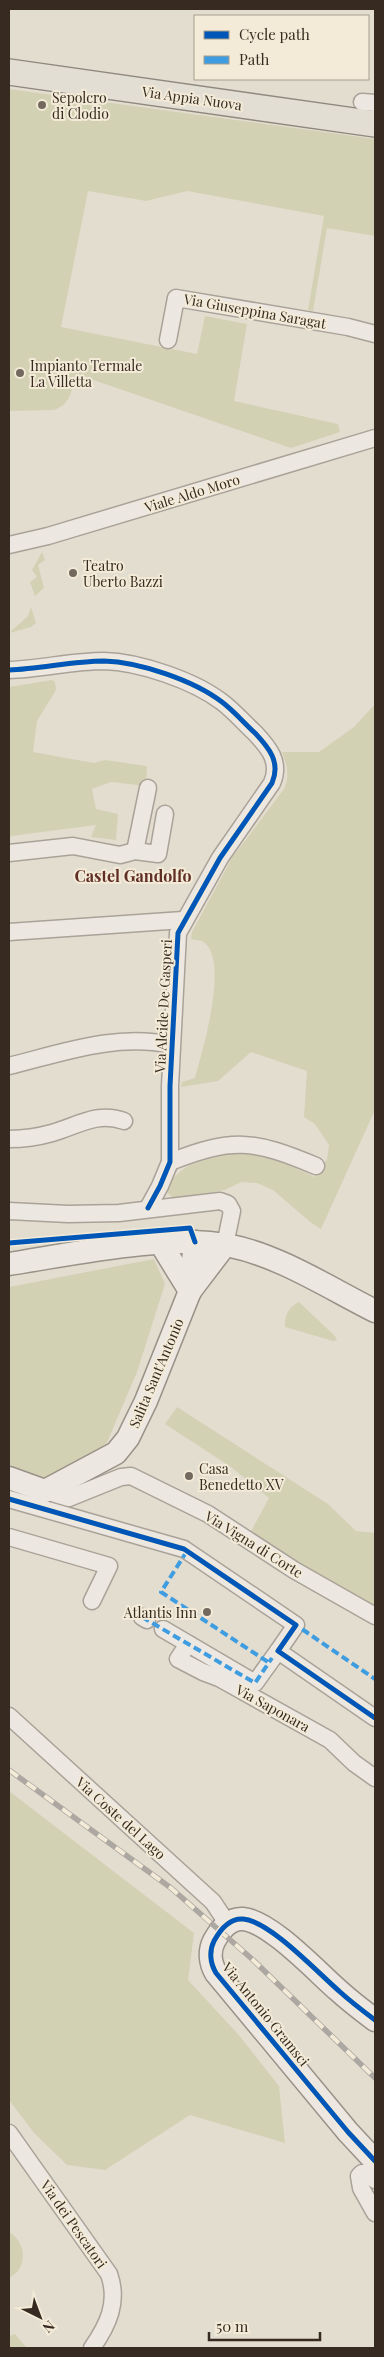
<svg xmlns="http://www.w3.org/2000/svg" width="384" height="2357" font-family="'Playfair Display',serif">
<style>
.green{fill:#d2d1b4}
.lines{fill:none;stroke-linecap:round;stroke-linejoin:round}
.street-casing{stroke:#a9a298;stroke-width:19}
.secondary-casing{stroke:#989288;stroke-width:25}
.primary-casing{stroke:#8e887f;stroke-width:28}
.street{stroke:#ece8e1;stroke-width:16}
.secondary{stroke:#ece8e1;stroke-width:22}
.primary{stroke:#e3ded3;stroke-width:25}
.rail-casing{stroke:#aca7a1;stroke-width:5.5}
.rail{stroke:#f3ead7;stroke-width:4;stroke-dasharray:11;stroke-linecap:butt}
.quiet{stroke:#3e9ce0;stroke-width:4;stroke-dasharray:8 4;stroke-linecap:butt}
.cycleway-casing{stroke:#f3ead7;stroke-width:8}
.cycleway{stroke:#0057b8;stroke-width:5}
.poi-dot{fill:#73695e;stroke:#f3ead7;stroke-width:2}
.labels{text-anchor:middle;dominant-baseline:central;stroke-width:4;stroke-linejoin:round;paint-order:stroke}
.poi-label{font-size:14px;fill:#372b21;stroke:#f3ead7;text-anchor:start}
.street-label{font-size:14px;fill:#372b21;stroke:#f3ead7}
.quarter-label{font-size:16px;font-weight:bold;fill:#602f24;stroke:#f3ead7}
</style>
<rect width="100%" height="100%" fill="#e3ddd0"/>
<g class="green">
<path d="M9 89 375 139V236L327 228 313 311 308 310 324 216 187 191 146 201 88 191 61 327 197 354 205 316 247 324 234 401 338 424 340 432 291 448 76 374C71 389 72 404 54 410L9 411Z"/>
<path d="M42 552 45 560 38 565 44 588 35 596 30 582 37 577 32 570Z"/>
<path d="M31 607 36 623 31 627 9 633 28 616Z"/>
<path d="M52 680 55 682 56 690 37 721 33 752 94 763 105 760 147 766 146 786 111 782 92 789 96 809 118 814 116 840 91 837 96 825 11 836 9 842V687Z"/>
<path d="M375 704V1110L321 1229 310 1222 273 1190 257 1183 241 1182 225 1190 174 1199 167 1192C167 1182 176 1176 182 1170 190 1164 201 1161 211 1158 218 1157 226 1154 233 1153 261 1150 290 1166 315 1177L327 1159 329 1145 315 1124 304 1117 307 1071 251 1052 218 1081 181 1087 182 1082 195 1078C202 1052 231 957 202 941 200 940 194 940 191 939L192 932 232 858 284 789C290 776 287 765 282 752H319L354 727Z"/>
<path d="M154 1259 165 1284 137 1372 103 1452 43 1485 9 1472V1287Z"/>
<path d="M299 1302 335 1336 337 1340 333 1341 285 1327C284 1315 289 1307 299 1302Z"/>
<path d="M177 1407 328 1504 356 1531 375 1533V1606L249 1535 269 1498 231 1467 165 1424Z"/>
<path d="M9 1791 194 1933 188 1980 238 2034 279 2086 285 2143 190 2115 105 2170 67 2165 34 2133 9 2100Z"/>
<path d="M9 2232C27 2242 28 2269 9 2278Z"/>
<path d="M15 2334 27 2348H9V2336Z"/>
</g>
<g class="lines">
<defs>
<g id="street">
<path d="M362 102 375 103"/>
<path d="M168 340 176 298 348 327 375 334"/>
<path d="M9 545 48 536 375 438"/>
<path d="M9 670C41 669 72 661 104 661 139 662 193 680 222 702 234 711 244 723 255 733 269 748 281 762 272 783L220 858 178 933 170 1086V1162L160 1186 148 1208"/>
<path d="M135 851 148 788"/>
<path d="M9 853 73 846 120 855 135 851 158 854 165 814"/>
<path d="M9 932 183 920"/>
<path d="M9 1066C62 1053 116 1033 171 1045"/>
<path d="M9 1139C24 1139 38 1137 52 1133 77 1126 98 1111 124 1121"/>
<path d="M170 1162C233 1137 254 1140 316 1166"/>
<path d="M9 1211 68 1214 119 1213 220 1201 228 1204 232 1211 225 1245"/>
<path d="M45 1491 69 1498 121 1477 131 1476 208 1514 294 1570 375 1616"/>
<path d="M9 1499 184 1549 296 1625 278 1651 375 1718"/>
<path d="M9 1537 109 1566 92 1601"/>
<path d="M142 1617 147 1620"/>
<path d="M163 1629 255 1683 278 1651"/>
<path d="M188 1644 178 1659 203 1672 219 1678 330 1740 354 1763 375 1778"/>
<path d="M9 1716 213 1902 227 1923"/>
<path d="M9 2133 109 2274C119 2302 108 2325 92 2348"/>
<path d="M375 2180 367 2173H362L359 2176 361 2188 375 2213"/>
</g>
<g id="secondary">
<path d="M161 1244 190 1291"/>
<path d="M9 1264C73 1254 168 1233 231 1246 280 1256 331 1289 375 1311"/>
<path d="M190 1291 225 1245"/>
<path d="M9 1478 45 1491 116 1453 128 1438 146 1401 190 1291 195 1242"/>
<path d="M375 2020C363 2011 351 2002 339 1991 318 1973 270 1921 243 1919 229 1918 220 1930 214 1941 209 1951 210 1963 216 1973L348 2132 375 2161"/>
</g>
<path id="primary" d="M9 72 375 124"/>
</defs>
<use href="#street" class="street-casing"/>
<use href="#secondary" class="secondary-casing"/>
<use href="#primary" class="primary-casing"/>
<use href="#street" class="street"/>
<use href="#secondary" class="secondary"/>
<use href="#primary" class="primary"/>
<defs>
<path id="rail" d="M9 1770 171 1888 252 1959 375 2078"/>
</defs>
<use href="#rail" class="rail-casing"/>
<use href="#rail" class="rail"/>
<g class="quiet">
<path d="M187 1551 161 1592 268 1662"/>
<path d="M142 1617 255 1683 272 1658"/>
<path d="M294 1629 296 1625 375 1679"/>
</g>
<defs>
<g id="cycleway">
<path d="M9 670C41 669 72 661 104 661 139 662 193 680 222 702 234 711 244 723 255 733 269 748 281 762 272 783L220 858 178 933 170 1086V1162L160 1186 148 1208"/>
<path d="M9 1243 190 1228 195 1242"/>
<path d="M9 1499 184 1549 296 1625 278 1651 375 1718"/>
<path d="M375 2020C363 2011 351 2002 339 1991 318 1973 270 1921 243 1919 229 1918 220 1930 214 1941 209 1951 210 1963 216 1973L348 2132 375 2161"/>
</g>
</defs>
<use href="#cycleway" class="cycleway-casing"/>
<use href="#cycleway" class="cycleway"/>
</g>
<g class="poi-dot">
<circle cx="42" cy="105" r="5"/>
<circle cx="20" cy="373" r="5"/>
<circle cx="73" cy="573" r="5"/>
<circle cx="189" cy="1476" r="5"/>
<circle cx="207" cy="1612" r="5"/>
</g>
<g class="labels">
<g class="poi-label">
<text x="52" y="97">Sepolcro<tspan x="52" dy="16">di Clodio</tspan></text>
<text x="30" y="365">Impianto Termale<tspan x="30" dy="16">La Villetta</tspan></text>
<text x="83" y="565">Teatro<tspan x="83" dy="16">Uberto Bazzi</tspan></text>
<text x="199" y="1468">Casa<tspan x="199" dy="16">Benedetto XV</tspan></text>
<text x="197" y="1612" text-anchor="end">Atlantis Inn</text>
</g>
<g class="street-label">
<text transform="translate(192 98) rotate(8)">Via Appia Nuova</text>
<text transform="translate(255 311) rotate(10)">Via Giuseppina Saragat</text>
<text transform="translate(192 493) rotate(-17)">Viale Aldo Moro</text>
<text transform="translate(163 1006) rotate(-87)">Via Alcide De Gasperi</text>
<text transform="translate(156 1373) rotate(-67)">Salita Sant'Antonio</text>
<text transform="translate(254 1544) rotate(32)">Via Vigna di Corte</text>
<text transform="translate(273 1708) rotate(29)">Via Saponara</text>
<text transform="translate(121 1818) rotate(42)">Via Coste del Lago</text>
<text transform="translate(266 2014) rotate(51)">Via Antonio Gramsci</text>
<text transform="translate(74 2224) rotate(55)">Via dei Pescatori</text>
</g>
<g class="quarter-label">
<text x="133" y="875">Castel Gandolfo</text>
</g>
</g>
<rect width="384" height="2357" fill="none" stroke="#372b21" stroke-width="20"/>
<rect x="194" y="15" width="175" height="65" fill="#f3ead7" stroke="#a89e8e"/>
<rect x="204" y="31" width="25" height="8" fill="#0057b8" stroke="#a89e8e"/>
<text x="239" y="40" font-size="15" fill="#372b21">Cycle path</text>
<rect x="204" y="56" width="25" height="8" fill="#3e9ce0" stroke="#a89e8e"/>
<text x="239" y="65" font-size="15" fill="#372b21">Path</text>
<g transform="translate(40 2317) rotate(138)" stroke="#f3ead7" stroke-width="4" paint-order="stroke">
<path d="M0-4L9 19L0 12L-9 19Z" fill="#372b21"/>
<text y="-8" font-size="14" font-weight="bold" text-anchor="middle" fill="#372b21">N</text>
</g>
<path d="M209 2332v8h111v-8" fill="none" stroke="#372b21" stroke-width="2.5"/>
<text x="216" y="2332" font-size="15" fill="#372b21" stroke="#f3ead7" stroke-width="4" paint-order="stroke">50 m</text>
</svg>
